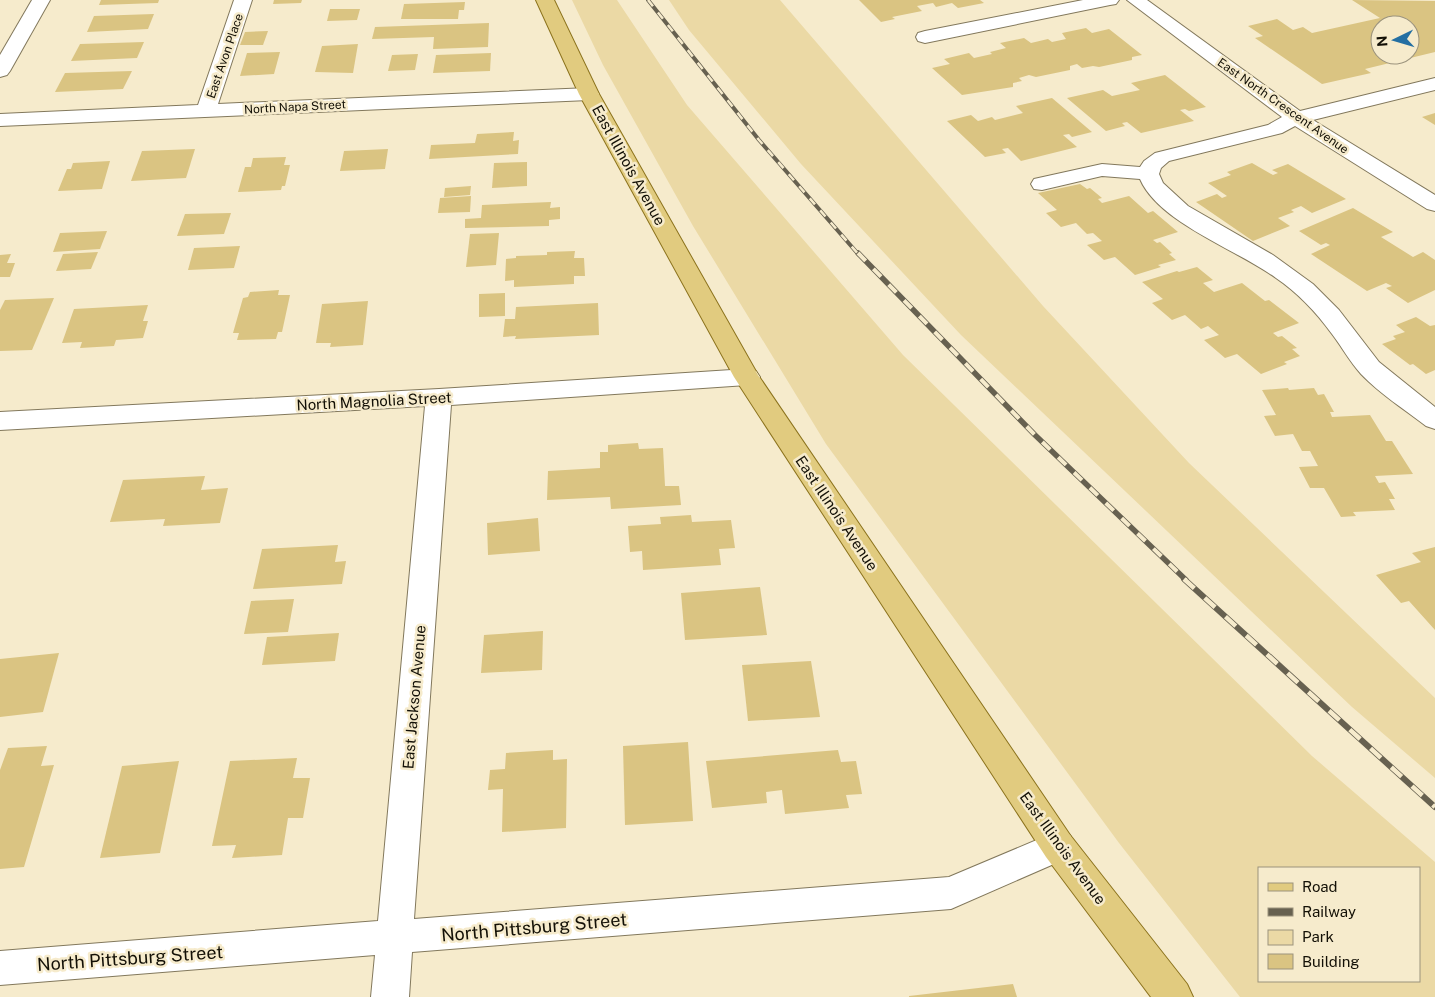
<svg xmlns="http://www.w3.org/2000/svg" width="1435" height="997" font-family="'Public Sans',sans-serif">
<style>
.green{fill:#ebd9a5;fill-rule:evenodd}
.building{fill:#dac482;fill-rule:evenodd}
.lines{fill:none;stroke-linecap:round;stroke-linejoin:round}
.minor-casing{stroke:#82785c;stroke-width:2}
.major-casing{stroke:#8c731d;stroke-width:2}
.minor{fill:#fff;fill-rule:evenodd}
.major{fill:#e1cb7f;fill-rule:evenodd}
.rail-far2-casing{stroke:#676150;stroke-width:4}
.rail-far1-casing{stroke:#676150;stroke-width:5.5}
.rail-casing{stroke:#676150;stroke-width:6}
.rail-far2{stroke:#f6ebcc;stroke-width:2.5;stroke-dasharray:8;stroke-linecap:butt}
.rail-far1{stroke:#f6ebcc;stroke-width:4;stroke-dasharray:11;stroke-linecap:butt}
.rail{stroke:#f6ebcc;stroke-width:4.5;stroke-dasharray:14;stroke-linecap:butt}
.labels{text-anchor:middle;dominant-baseline:central;stroke-width:5;stroke-linejoin:round;paint-order:stroke}
.far-street-label{font-size:12px;fill:#131006;stroke:#f6ebcc}
.street-label{font-size:15px;fill:#131006;stroke:#f6ebcc}
.near-street-label{font-size:18px;fill:#131006;stroke:#f6ebcc}
</style>
<rect width="100%" height="100%" fill="#f6ebcc"/>
<g class="green">
<path d="M572 0H617L687 105 903 355 1312 756 1435 862V997H1240L1119 843 826 444 693 226 603 65ZM1259 868H1419V981H1259Z"/>
<path d="M669 0H780L1043 306 1189 463 1435 698V778L1352 707 961 335 801 164 689 30Z"/>
</g>
<g class="building">
<path d="M101 0H159L158 3 99 5Z"/>
<path d="M274 0H302L301 3 273 4Z"/>
<path d="M859 0H980L984 3 958 8 952 3 936 7 933 3 917 6 922 11 892 17 895 19 881 22Z"/>
<path d="M1352 0 1435 1V52L1365 69 1371 73 1322 84 1255 38 1263 36 1248 26 1277 19 1293 30 1303 27 1312 33 1380 18ZM1380 25H1410V55H1380Z"/>
<path d="M465 2 464 10H459L458 19H401L404 4Z"/>
<path d="M330 9H360L357 20 327 21Z"/>
<path d="M154 14 148 29 87 32 94 16Z"/>
<path d="M489 23 488 47 433 49 434 37 372 39 375 27Z"/>
<path d="M1086 28 1092 33 1109 29 1142 55 1132 57V60L1099 67 1093 66 1082 68 1077 64 1070 66V70L1036 77 1029 75 1019 78 1022 81 1013 83V87L962 95 932 68 950 64 944 59 969 53 974 58 992 54 990 52 1006 48 1000 43 1024 38 1031 43 1048 39 1052 42 1066 39 1062 33Z"/>
<path d="M268 31 263 45H240L245 32Z"/>
<path d="M144 42 137 58 71 61 80 44Z"/>
<path d="M358 44 353 73 315 72 322 46Z"/>
<path d="M280 52 274 74 240 76 247 53Z"/>
<path d="M491 53 490 71 433 73 436 55Z"/>
<path d="M418 54 415 70 388 71 392 55Z"/>
<path d="M132 71 123 89 55 92 65 73Z"/>
<path d="M1165 75 1206 107 1189 111 1185 109 1180 110 1194 121 1141 133 1127 122 1122 123 1125 126 1106 131 1067 98 1103 90 1112 96 1140 90 1131 83Z"/>
<path d="M1052 98 1092 132 1072 137 1069 134 1063 135 1077 147 1021 161 1008 148 1002 149 1006 153 985 157 947 121 971 115 978 121 992 117 995 120 1023 113 1016 106Z"/>
<path d="M1435 113V125L1422 117Z"/>
<path d="M514 132 513 141 519 140 518 154 429 159 431 145 475 143 477 134Z"/>
<path d="M195 149 186 178 131 181 142 151Z"/>
<path d="M388 149 385 169 340 171 344 151Z"/>
<path d="M286 157 284 165H290L285 186H282L281 190 238 192 245 167H251L253 158Z"/>
<path d="M110 161 102 189 58 191 67 169H71L73 163Z"/>
<path d="M527 162V186L492 188 494 163Z"/>
<path d="M1252 163 1273 175 1278 173 1272 170 1288 164 1346 199 1312 213 1301 206 1291 210 1294 212 1278 218 1290 226 1253 241 1196 202 1217 194 1222 198 1227 196 1208 183 1231 175 1227 172Z"/>
<path d="M1080 184 1087 189 1090 188 1102 198 1098 199 1102 203 1129 196 1148 213 1153 211 1178 232 1153 240 1157 243 1160 242 1172 253 1169 254 1176 260 1158 265 1161 267 1135 275 1115 257 1104 260 1087 245 1102 241 1093 233 1087 234 1076 223 1061 227 1046 213 1057 210 1038 193Z"/>
<path d="M471 186 470 195 444 197 445 188Z"/>
<path d="M471 196 470 212 438 213 440 198Z"/>
<path d="M551 202 550 208 560 207V219L549 220V226L465 228V219L481 218 482 205Z"/>
<path d="M1353 208 1393 232 1381 237 1413 257 1423 252 1435 260V290L1408 303 1386 288 1392 286 1386 283 1367 291 1311 254 1330 245 1326 243 1321 245 1299 231Z"/>
<path d="M231 213 224 234 177 236 185 214Z"/>
<path d="M107 231 100 249 53 252 60 233Z"/>
<path d="M499 233 496 265 466 267 470 234Z"/>
<path d="M240 246 234 268 188 270 194 248Z"/>
<path d="M575 251 574 258H584L585 276H574V284L514 287V280L505 281 506 259 516 258V256L547 255V252Z"/>
<path d="M98 252 91 269 56 271 63 254Z"/>
<path d="M11 254 7 263H15L10 277H0V255Z"/>
<path d="M1197 267 1213 280 1203 283 1214 292 1242 283 1265 301 1269 300 1299 323 1273 333 1278 337 1282 336 1297 348 1292 349 1300 356 1284 362 1287 364 1261 374 1237 354 1225 358 1204 340 1219 335 1208 326 1201 329 1185 315 1172 320 1152 303 1163 299 1142 282 1177 271 1179 272Z"/>
<path d="M279 290 278 295H290L282 332H278L276 339 237 340 239 333H233L243 298 248 297 250 292Z"/>
<path d="M505 293V316L479 317V294Z"/>
<path d="M54 298 32 350 0 351V310L5 300Z"/>
<path d="M368 301 363 345 330 347 331 343H316L322 304Z"/>
<path d="M598 303 599 335 515 339 516 336 503 337 505 319H515L516 307Z"/>
<path d="M148 305 143 321H148L143 338 116 340 114 346 80 348 82 342 62 343 74 309Z"/>
<path d="M1416 317 1430 326 1435 325V370L1426 374 1413 364 1410 365 1382 344 1396 339 1393 336 1405 332 1396 325Z"/>
<path d="M1288 388 1289 390 1314 388 1318 395 1324 394 1334 412H1330L1332 417 1370 415 1386 441H1392L1413 474 1375 476 1379 483 1385 482 1395 499H1389L1395 510 1353 512 1356 516 1341 517 1324 488H1310L1299 467 1318 466 1310 451H1302L1293 434 1275 436 1264 416 1276 415 1262 390Z"/>
<path d="M638 443 639 449 663 448 665 486H679L681 505 611 509 610 497 547 500 548 471 600 468V452H608V445Z"/>
<path d="M205 476 201 490 228 488 220 523 163 526 165 519 110 522 123 480Z"/>
<path d="M691 515 692 522 731 520 735 548 719 549 721 565 643 570 642 551 630 552 628 526 661 524 660 517Z"/>
<path d="M538 518 540 551 488 555 487 523Z"/>
<path d="M338 545 335 562 346 561 342 584 253 589 262 549Z"/>
<path d="M1435 547V630L1409 601 1401 603 1376 575 1421 562 1412 553Z"/>
<path d="M760 587 767 635 685 640 681 593Z"/>
<path d="M294 599 288 632 244 634 251 601Z"/>
<path d="M543 631 542 670 481 673 484 635Z"/>
<path d="M339 633 335 661 262 665 267 637Z"/>
<path d="M59 653 43 712 0 717V659Z"/>
<path d="M811 661 820 717 748 721 742 665Z"/>
<path d="M688 742 693 821 625 825 623 746Z"/>
<path d="M47 746 41 766 54 765 24 867 0 869V770L8 748Z"/>
<path d="M553 750V760L567 759 566 828 502 832 503 789 488 790 490 770 505 769 506 753Z"/>
<path d="M838 750 841 762 856 761 862 794 846 795 849 808 785 814 782 790 766 792 767 803 712 808 706 761Z"/>
<path d="M297 758 293 778H310L303 818H288L282 855 232 858 236 845 212 846 230 761Z"/>
<path d="M179 761 160 853 100 858 122 766Z"/>
<path d="M1013 984 1017 997H909V996Z"/>
</g>
<g class="lines">
<defs>
<g id="minor">
<path d="M32 0H50L10 71 7 75 0 77V55Z"/>
<path d="M234 0H252L218 104 589 88 596 90 599 94 596 98 589 100 0 126V114L198 105Z"/>
<path d="M1083 0H1119L1116 4 1110 5 925 43 918 41 916 37 918 33 925 31Z"/>
<path d="M1127 0H1147L1300 111 1435 78V90L1313 120 1435 195V211L1427 209 1295 126 1282 133 1169 161 1161 168 1159 174 1163 183 1188 206 1273 255 1313 284 1339 310 1379 362 1435 407V429L1426 426C1404 409 1380 394 1361 374 1350 362 1342 347 1332 334 1316 312 1298 293 1276 278 1238 250 1159 223 1140 179L1102 176 1042 190 1034 189 1031 184 1034 179 1102 164 1140 167 1144 161 1155 153 1268 125 1282 117Z"/>
<path d="M747 369 756 371 760 377 756 383 747 385 451 405 414 919 949 877 1058 831 1070 835 1075 846 1070 857 951 909 412 952 409 997H371L375 955 0 985V951L378 921 425 406 0 430V412L439 389Z"/>
</g>
<path id="major" d="M536 0H554L599 94 758 375 1070 835 1187 984 1193 997H1151L1046 857 734 377 579 94Z"/>
</defs>
<use href="#minor" class="minor-casing"/>
<use href="#major" class="major-casing"/>
<use href="#minor" class="minor"/>
<use href="#major" class="major"/>
<defs>
<path id="rail-far2" d="M648 0 759 140 859 255"/>
<path id="rail-far1" d="M858 253 1035 435 1186 580"/>
<path id="rail" d="M1184 579 1435 807"/>
</defs>
<use href="#rail-far2" class="rail-far2-casing"/>
<use href="#rail-far1" class="rail-far1-casing"/>
<use href="#rail" class="rail-casing"/>
<use href="#rail-far2" class="rail-far2"/>
<use href="#rail-far1" class="rail-far1"/>
<use href="#rail" class="rail"/>
</g>
<g class="labels">
<g class="far-street-label">
<text transform="translate(225 56) rotate(-71)">East Avon Place</text>
<text transform="translate(1283 106) rotate(35)">East North Crescent Avenue</text>
<text transform="translate(295 107) rotate(-3)">North Napa Street</text>
</g>
<g class="street-label">
<text transform="translate(629 165) rotate(61)">East Illinois Avenue</text>
<text transform="translate(374 401) rotate(-3)">North Magnolia Street</text>
<text transform="translate(837 513) rotate(56)">East Illinois Avenue</text>
<text transform="translate(414 697) rotate(-85)">East Jackson Avenue</text>
<text transform="translate(1063 848) rotate(54)">East Illinois Avenue</text>
</g>
<g class="near-street-label">
<text transform="translate(534 927) rotate(-5)">North Pittsburg Street</text>
<text transform="translate(130 958) rotate(-4)">North Pittsburg Street</text>
</g>
</g>
<rect x="1258" y="867" width="162" height="115" fill="#f6ebcc" stroke="#9b937d"/>
<rect x="1268" y="883" width="25" height="8" fill="#e1cb7f" stroke="#9b937d"/>
<text x="1302" y="892" font-size="15" fill="#131006">Road</text>
<rect x="1268" y="908" width="25" height="8" fill="#676150" stroke="#9b937d"/>
<text x="1302" y="917" font-size="15" fill="#131006">Railway</text>
<rect x="1268" y="930" width="25" height="15" fill="#ebd9a5" stroke="#9b937d"/>
<text x="1302" y="942" font-size="15" fill="#131006">Park</text>
<rect x="1268" y="954" width="25" height="15" fill="#dac482" stroke="#9b937d"/>
<text x="1302" y="967" font-size="15" fill="#131006">Building</text>
<g transform="translate(1395 40) rotate(265)"><circle r="24" fill="#f6ebcc" stroke="#9b937d"/>
<path d="M0-4L9 19L0 12L-9 19Z" fill="#246fa2"/>
<text y="-8" font-size="14" font-weight="bold" text-anchor="middle" fill="#131006">N</text>
</g>
</svg>
